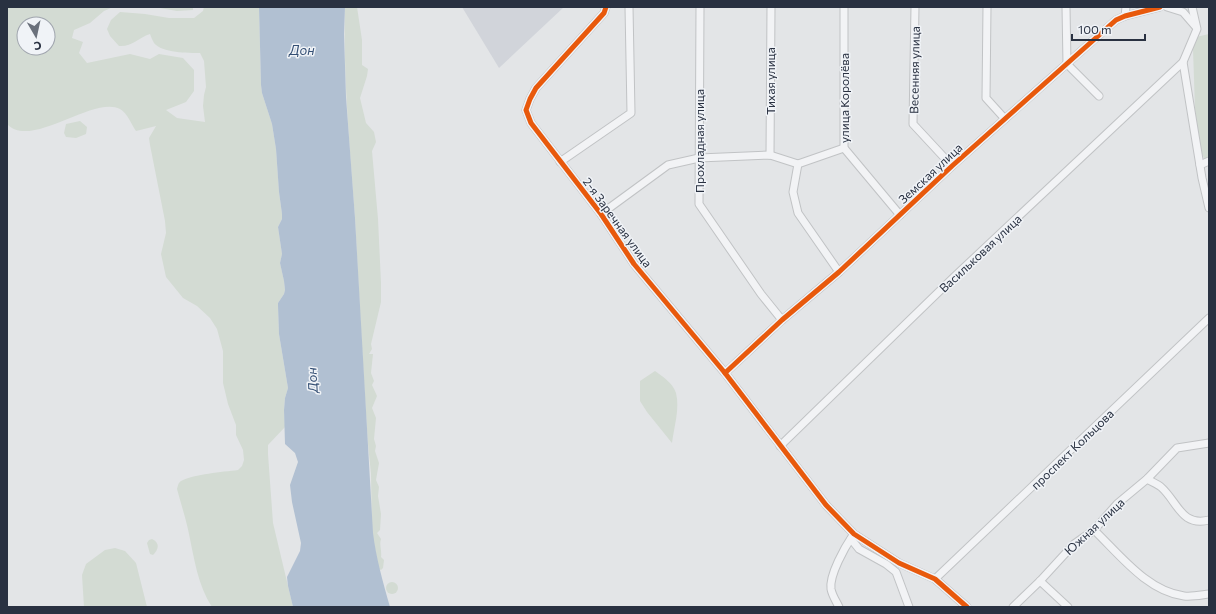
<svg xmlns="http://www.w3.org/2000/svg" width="1216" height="614" font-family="Commissioner,sans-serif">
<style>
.built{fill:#d1d4da}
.green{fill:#d3dbd3;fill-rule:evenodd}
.water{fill:#b1c0d2}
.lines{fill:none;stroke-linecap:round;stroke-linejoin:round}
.minor-casing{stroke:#c1c3c5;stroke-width:9}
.minor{stroke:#f2f3f5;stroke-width:7}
.cycleway-casing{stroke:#f0f3f7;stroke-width:8}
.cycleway{stroke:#e8590c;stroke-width:5}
.labels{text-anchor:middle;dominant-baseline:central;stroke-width:3;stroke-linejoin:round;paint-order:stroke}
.street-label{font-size:12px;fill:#293141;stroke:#f0f3f7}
.water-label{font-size:13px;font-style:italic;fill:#344f74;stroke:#f0f3f7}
</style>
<rect width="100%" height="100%" fill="#e3e5e7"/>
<path class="built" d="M462 7H564L499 68Z"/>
<g class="green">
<path d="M7 7H113L104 11 90 23 74 30 72 38 83 42 79 53 87 63 130 54 150 59 159 54 183 58 194 70V91L186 102 166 110 177 118 205 122 203 106 204 95 206 87 204 61 200 53C188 53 162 53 154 43 153 41 151 37 150 34 138 38 132 47 119 46L110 36 107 29 111 20 120 12 145 14 169 18H194L203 11 204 7H259L261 85 262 93 272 124 276 149 279 192 282 214V219L278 227 282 254 280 263 284 281 285 290 284 294 278 303V306L279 334 288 388 285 398 284 410 285 427 268 445V454L273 523 293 607H212C198 586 194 558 189 534 186 519 181 504 177 489 178 486 178 483 181 481 195 474 222 472 238 470L242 466 244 460 243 450 236 435V425L228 404 223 383V351L217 329 210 318 197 306 183 298 166 277 161 254 166 233 165 221 150 145 149 138 156 126 136 131C131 124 128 114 120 109 93 95 31 150 7 124ZM24 24H48V48H24Z"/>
<path d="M154 7H193V10L177 11Z"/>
<path d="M345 7H357L362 40V65L368 69 367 76 360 98 366 123 374 132 376 142 372 151 378 219 381 283V302L371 344 372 349 369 354H373L371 373 374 381 372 385 377 396 372 408 376 418 374 439 376 446 375 451 379 463 376 480 379 487 378 496 381 514 380 530 377 533 381 539C379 545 382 550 381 557L384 560 383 568 381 570 379 569 372 534 371 474 368 444C363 369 359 294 355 218 350 148 343 78 345 7Z"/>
<path d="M1209 34V158L1205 160 1200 150 1195 109 1193 49 1196 37Z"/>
<path d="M80 121 87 127 86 134 76 138 66 137 64 133 66 124Z"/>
<path d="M655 371C662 376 673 383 676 393 680 409 674 427 672 443L647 412 640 401V381Z"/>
<path d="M152 539C160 543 159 549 153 555L150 554 147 543 149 540Z"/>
<path d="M115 548 125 551 136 563 147 607H84L82 575 86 564 105 550Z"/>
<circle cx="392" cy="588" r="6"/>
</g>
<path class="water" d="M259 7H345L344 34 346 97 355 218 373 533C376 558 383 582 390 607H293L288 586 287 577 300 551 301 543 292 502 290 485 298 462 295 453 285 444 284 410 285 398 288 388 279 334 278 306V303L284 294 285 290 284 281 280 263 282 254 278 227 282 219V214L279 192 276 149 272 124 262 93 261 85Z"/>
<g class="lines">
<defs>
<g id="minor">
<path d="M606 7 604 13 536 88 530 99 526 110 531 123 601 214 634 264 725 373 826 505 854 534 899 563 935 579 967 607"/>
<path d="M700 7 699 204 761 294 782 320"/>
<path d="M844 7V148L900 215"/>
<path d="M915 7 913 124 952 166"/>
<path d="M987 7 986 98 1005 119"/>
<path d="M1066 7 1067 64 1099 96"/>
<path d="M1167 7 1183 12 1196 27"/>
<path d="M1192 7 1197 29 1183 62 1202 178 1209 208"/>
<path d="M1125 16 1126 7"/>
<path d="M770 155 771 7"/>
<path d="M560 162 631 113 629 7"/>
<path d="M798 164 793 192 798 213 839 272"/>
<path d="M1200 165 1209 161"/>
<path d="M601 214 668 165 699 158 770 155 798 164 844 148"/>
<path d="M725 373 782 320 839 272 952 166 1116 20 1125 16 1160 7"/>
<path d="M780 446 954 277 1183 62"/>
<path d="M1147 479C1152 482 1157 484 1161 487 1178 502 1181 527 1209 520"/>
<path d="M1094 530C1120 555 1147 591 1184 596 1192 597 1201 595 1209 594"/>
<path d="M851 539 859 549 886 564 896 572 909 607"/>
<path d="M935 579 1209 318"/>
<path d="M1040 581 1068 607"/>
<path d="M839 607C836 601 832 595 831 589 829 575 845 547 853 535"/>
<path d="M1013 607 1040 581 1074 544 1094 530 1117 504 1147 479 1177 448 1209 443"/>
</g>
</defs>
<use href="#minor" class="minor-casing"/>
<use href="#minor" class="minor"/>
<defs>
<g id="cycleway">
<path d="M606 7 604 13 536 88 530 99 526 110 531 123 601 214 634 264 725 373 826 505 854 534 899 563 935 579 967 607"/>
<path d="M725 373 782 320 839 272 952 166 1116 20 1125 16 1160 7"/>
</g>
</defs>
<use href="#cycleway" class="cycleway-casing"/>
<use href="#cycleway" class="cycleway"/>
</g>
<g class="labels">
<g class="street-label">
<text transform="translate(914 70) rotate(-89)">Весенняя улица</text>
<text transform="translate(770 81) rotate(-90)">Тихая улица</text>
<text transform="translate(844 98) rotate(-90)">улица Королёва</text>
<text transform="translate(699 141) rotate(-90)">Прохладная улица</text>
<text transform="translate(930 173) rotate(-43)">Земская улица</text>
<text transform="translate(618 222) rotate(54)">2-я Заречная улица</text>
<text transform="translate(980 253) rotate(-43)">Васильковая улица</text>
<text transform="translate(1072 449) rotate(-44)">проспект Кольцова</text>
<text transform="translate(1094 526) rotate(-43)">Южная улица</text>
</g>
<g class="water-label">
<text x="302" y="50">Дон</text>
<text transform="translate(312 380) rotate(-93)">Дон</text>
</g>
</g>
<rect width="1216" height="614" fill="none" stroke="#293141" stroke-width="16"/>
<g transform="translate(36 36) rotate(171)"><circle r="19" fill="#f0f3f7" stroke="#a0a5ae"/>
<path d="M0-3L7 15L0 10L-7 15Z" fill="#6a707b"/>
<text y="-6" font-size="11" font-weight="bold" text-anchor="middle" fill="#293141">С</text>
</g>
<path d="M1072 34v6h73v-6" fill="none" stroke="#293141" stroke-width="2"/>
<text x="1078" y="34" font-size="12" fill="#293141" stroke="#f0f3f7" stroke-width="3" paint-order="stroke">100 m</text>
</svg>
